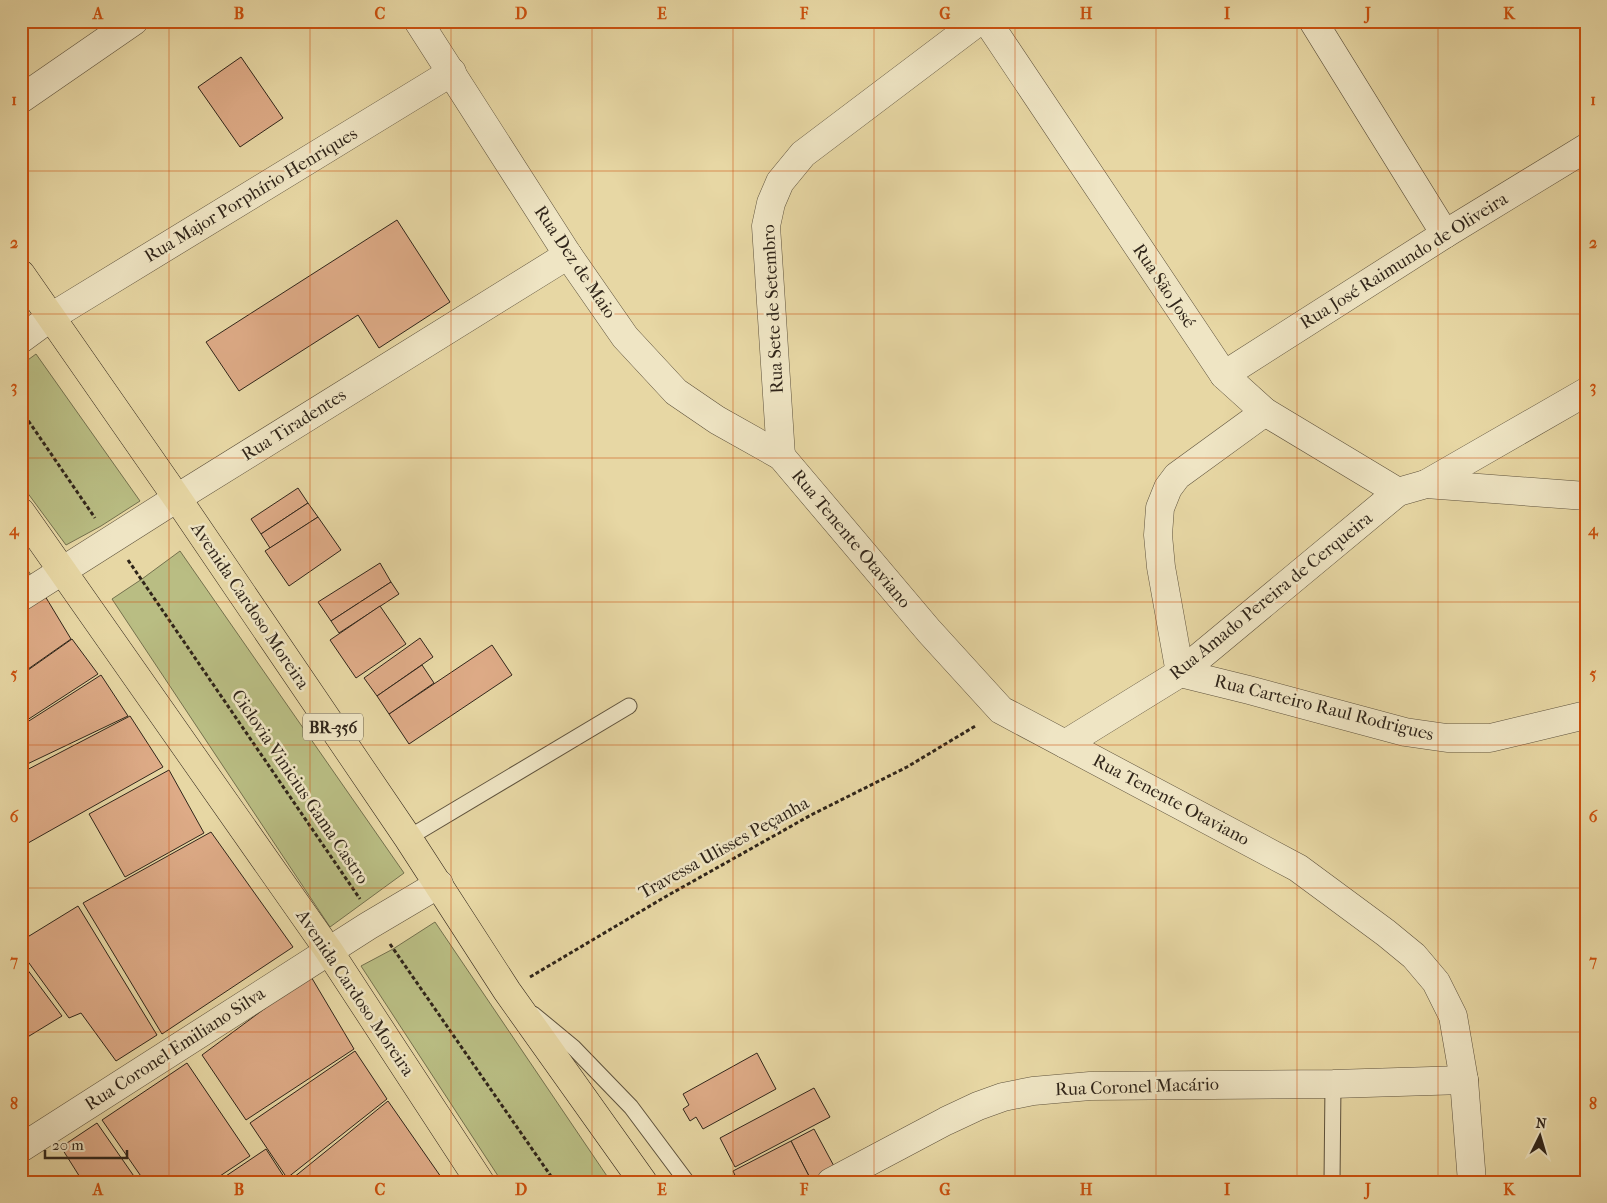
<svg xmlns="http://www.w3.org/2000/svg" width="1607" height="1203" font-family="'IM FELL French Canon',serif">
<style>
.green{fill:#b9bd83;stroke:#74714e}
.building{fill:#deab87;stroke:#30251a}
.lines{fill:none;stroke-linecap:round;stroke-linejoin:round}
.service-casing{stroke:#5e523c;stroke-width:17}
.minor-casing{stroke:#5e523c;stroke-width:29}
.trunk-casing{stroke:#30251a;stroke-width:29}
.path{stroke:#30251a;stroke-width:3;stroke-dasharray:4 2.5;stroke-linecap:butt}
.service{stroke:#efe5c4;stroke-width:15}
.minor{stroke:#efe5c4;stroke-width:28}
.trunk{stroke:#e7d7a4;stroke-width:28}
.grid{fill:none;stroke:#cc510e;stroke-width:1;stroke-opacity:0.55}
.labels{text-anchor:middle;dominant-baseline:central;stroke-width:5;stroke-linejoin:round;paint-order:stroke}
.shield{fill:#efe5c4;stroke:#695f4d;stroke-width:1}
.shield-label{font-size:16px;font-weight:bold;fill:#30251a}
.street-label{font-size:18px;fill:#30251a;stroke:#efe5c4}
.neatline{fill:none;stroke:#cc510e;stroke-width:2}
.grid-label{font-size:16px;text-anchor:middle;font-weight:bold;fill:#cc510e}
</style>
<rect width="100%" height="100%" fill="#e7d7a4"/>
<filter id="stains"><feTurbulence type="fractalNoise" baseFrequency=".004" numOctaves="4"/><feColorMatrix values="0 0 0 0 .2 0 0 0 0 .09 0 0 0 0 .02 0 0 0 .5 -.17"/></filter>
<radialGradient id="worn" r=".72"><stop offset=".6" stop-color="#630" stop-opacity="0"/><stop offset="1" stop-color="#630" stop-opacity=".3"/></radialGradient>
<g class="green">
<path d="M36 354 140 501 101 526 66 545 21 484V365Z"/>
<path d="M180 551 404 873 330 927 112 599 142 579Z"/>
<path d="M21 560 33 578 21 586Z"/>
<path d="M435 922 611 1182H502L361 966 393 949Z"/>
</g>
<g class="building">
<path d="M241 57 283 118 240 147 198 87Z"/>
<path d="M397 220 450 302 379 348 358 315 239 391 206 342Z"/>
<path d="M298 488 308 503 261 534 251 519Z"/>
<path d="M308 503 318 517 270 548 261 534Z"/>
<path d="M318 517 341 550 289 586 265 551Z"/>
<path d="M380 563 391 582 331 621 318 602Z"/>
<path d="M391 582 399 594 339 633 331 621Z"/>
<path d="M45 596 71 639 21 674V613Z"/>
<path d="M380 606 406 644 356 678 330 640Z"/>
<path d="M420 638 433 657 377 696 364 678Z"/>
<path d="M72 639 98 674 21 724V675Z"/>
<path d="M492 645 512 675 409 744 389 714Z"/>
<path d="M422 665 434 683 389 714 377 696Z"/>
<path d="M101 675 128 716 21 767V726Z"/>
<path d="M130 716 163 767 21 847V773Z"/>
<path d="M169 770 204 833 125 877 89 814Z"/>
<path d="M211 832 293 947 162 1034 83 903Z"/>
<path d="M78 906 157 1035 116 1061 81 1013 69 1018 21 952V941Z"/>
<path d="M21 961 62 1016 21 1041Z"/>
<path d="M310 975 354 1049 246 1120 202 1055Z"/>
<path d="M355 1051 387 1099 287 1178 250 1123Z"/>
<path d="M757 1053 776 1089 703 1129 696 1117 690 1121 683 1109 689 1105 683 1094Z"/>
<path d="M187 1063 250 1156 211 1182H145L102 1120Z"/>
<path d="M814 1088 830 1117 735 1167 720 1138Z"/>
<path d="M388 1101 441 1177 434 1182H288Z"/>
<path d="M97 1123 138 1182H83L61 1147Z"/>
<path d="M814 1129 835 1168 811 1180 791 1141Z"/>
<path d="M791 1141 811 1180 808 1182H738L733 1171Z"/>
<path d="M266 1149 286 1180 284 1182H217Z"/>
</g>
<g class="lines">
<defs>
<g id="service">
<path d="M408 838 629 706"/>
<path d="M533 1014 573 1047 631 1107 687 1182"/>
<path d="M1332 1182 1333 1084"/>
</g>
<g id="minor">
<path d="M418 21 568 255 625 337 676 392 717 420 781 456 929 631 1001 710 1298 868 1386 933 1414 956 1436 982 1453 1016 1464 1080 1472 1182"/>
<path d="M987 21 1224 375 1265 412 1398 492"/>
<path d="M1313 21 1445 234"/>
<path d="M21 99 134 21"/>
<path d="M21 339 51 317 452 72"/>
<path d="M1224 375 1445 234 1586 148"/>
<path d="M1265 412 1177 476 1168 488 1160 508 1158 535 1161 567 1180 673 1249 690 1405 732 1447 738H1490L1586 715"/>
<path d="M781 456 766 226 771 203 780 182 803 154 979 21"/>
<path d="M1426 484 1586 392"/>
<path d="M21 597 177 498 568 255"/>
<path d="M1065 744 1180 673 1398 492 1426 484 1586 496"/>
<path d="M21 1148 368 926 439 884"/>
<path d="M831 1182 946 1121 978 1106 1003 1097 1033 1091 1090 1086 1333 1084 1464 1080"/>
</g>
<g id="trunk">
<path d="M21 274 177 498 408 838 507 991 643 1182"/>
<path d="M21 512 329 951 480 1182"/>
</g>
</defs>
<use href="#service" class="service-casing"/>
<use href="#minor" class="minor-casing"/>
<use href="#trunk" class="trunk-casing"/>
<g class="path">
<path d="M21 410 95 518"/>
<path d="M128 560 360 899"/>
<path d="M390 944 555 1182"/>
<path d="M530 977 665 897 811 815 907 767 977 725"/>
</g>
<use href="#service" class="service"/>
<use href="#minor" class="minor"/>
<use href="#trunk" class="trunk"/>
</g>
<path class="grid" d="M169 21V1182M310 21V1182M451 21V1182M592 21V1182M733 21V1182M874 21V1182M1015 21V1182M1156 21V1182M1297 21V1182M1438 21V1182M21 171H1586M21 314H1586M21 458H1586M21 602H1586M21 745H1586M21 888H1586M21 1032H1586"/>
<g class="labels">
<rect class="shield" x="303" y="713.5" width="60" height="27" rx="4"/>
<g class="shield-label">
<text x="333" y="727">BR-356</text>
</g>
<g class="street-label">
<text transform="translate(251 195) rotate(-31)">Rua Major Porphírio Henriques</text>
<text transform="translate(1404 261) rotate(-32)">Rua José Raimundo de Oliveira</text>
<text transform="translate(575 262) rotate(56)">Rua Dez de Maio</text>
<text transform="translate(1164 286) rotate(56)">Rua São José</text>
<text transform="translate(773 309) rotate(-93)">Rua Sete de Setembro</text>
<text transform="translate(294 425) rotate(-32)">Rua Tiradentes</text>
<text transform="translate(851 539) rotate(50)">Rua Tenente Otaviano</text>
<text transform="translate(1271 596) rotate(-39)">Rua Amado Pereira de Cerqueira</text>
<text transform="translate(250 606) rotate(56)">Avenida Cardoso Moreira</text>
<text transform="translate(1324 708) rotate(14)">Rua Carteiro Raul Rodrigues</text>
<text transform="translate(300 787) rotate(56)">Ciclovia Vinicius Gama Castro</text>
<text transform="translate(1171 800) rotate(28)">Rua Tenente Otaviano</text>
<text transform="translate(724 848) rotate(-29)">Travessa Ulisses Peçanha</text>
<text transform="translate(355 993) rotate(56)">Avenida Cardoso Moreira</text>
<text transform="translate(175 1049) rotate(-33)">Rua Coronel Emiliano Silva</text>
<text transform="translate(1137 1087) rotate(-2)">Rua Coronel Macário</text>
</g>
</g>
<rect width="1607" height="1203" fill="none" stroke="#e7d7a4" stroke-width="55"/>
<g transform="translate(1540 1136) rotate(5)" stroke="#efe5c4" stroke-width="4" paint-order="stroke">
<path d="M0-4L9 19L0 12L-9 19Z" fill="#30251a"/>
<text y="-8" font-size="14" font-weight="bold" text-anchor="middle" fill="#30251a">N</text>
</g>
<path d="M45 1150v8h82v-8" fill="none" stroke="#30251a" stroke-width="2.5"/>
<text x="52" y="1150" font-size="15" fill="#30251a" stroke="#efe5c4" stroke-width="4" paint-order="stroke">20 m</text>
<rect x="28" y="28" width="1552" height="1148" class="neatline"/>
<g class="grid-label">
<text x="98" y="19">A</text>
<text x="239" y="19">B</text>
<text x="380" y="19">C</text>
<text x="521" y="19">D</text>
<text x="662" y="19">E</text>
<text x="804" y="19">F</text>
<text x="945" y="19">G</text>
<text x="1086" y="19">H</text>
<text x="1227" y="19">I</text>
<text x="1368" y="19">J</text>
<text x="1509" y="19">K</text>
<text x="14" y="105">1</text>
<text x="1593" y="105">1</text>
<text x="14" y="248">2</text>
<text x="1593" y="248">2</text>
<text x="14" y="392">3</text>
<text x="1593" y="392">3</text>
<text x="14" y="535">4</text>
<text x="1593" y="535">4</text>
<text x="14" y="679">5</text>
<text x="1593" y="679">5</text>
<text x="14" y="822">6</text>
<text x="1593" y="822">6</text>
<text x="14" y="966">7</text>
<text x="1593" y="966">7</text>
<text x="14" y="1109">8</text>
<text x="1593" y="1109">8</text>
<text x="98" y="1195">A</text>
<text x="239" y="1195">B</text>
<text x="380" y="1195">C</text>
<text x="521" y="1195">D</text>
<text x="662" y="1195">E</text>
<text x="804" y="1195">F</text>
<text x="945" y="1195">G</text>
<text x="1086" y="1195">H</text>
<text x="1227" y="1195">I</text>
<text x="1368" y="1195">J</text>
<text x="1509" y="1195">K</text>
</g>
<rect width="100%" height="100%" filter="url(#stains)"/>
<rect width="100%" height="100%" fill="url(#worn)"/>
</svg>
